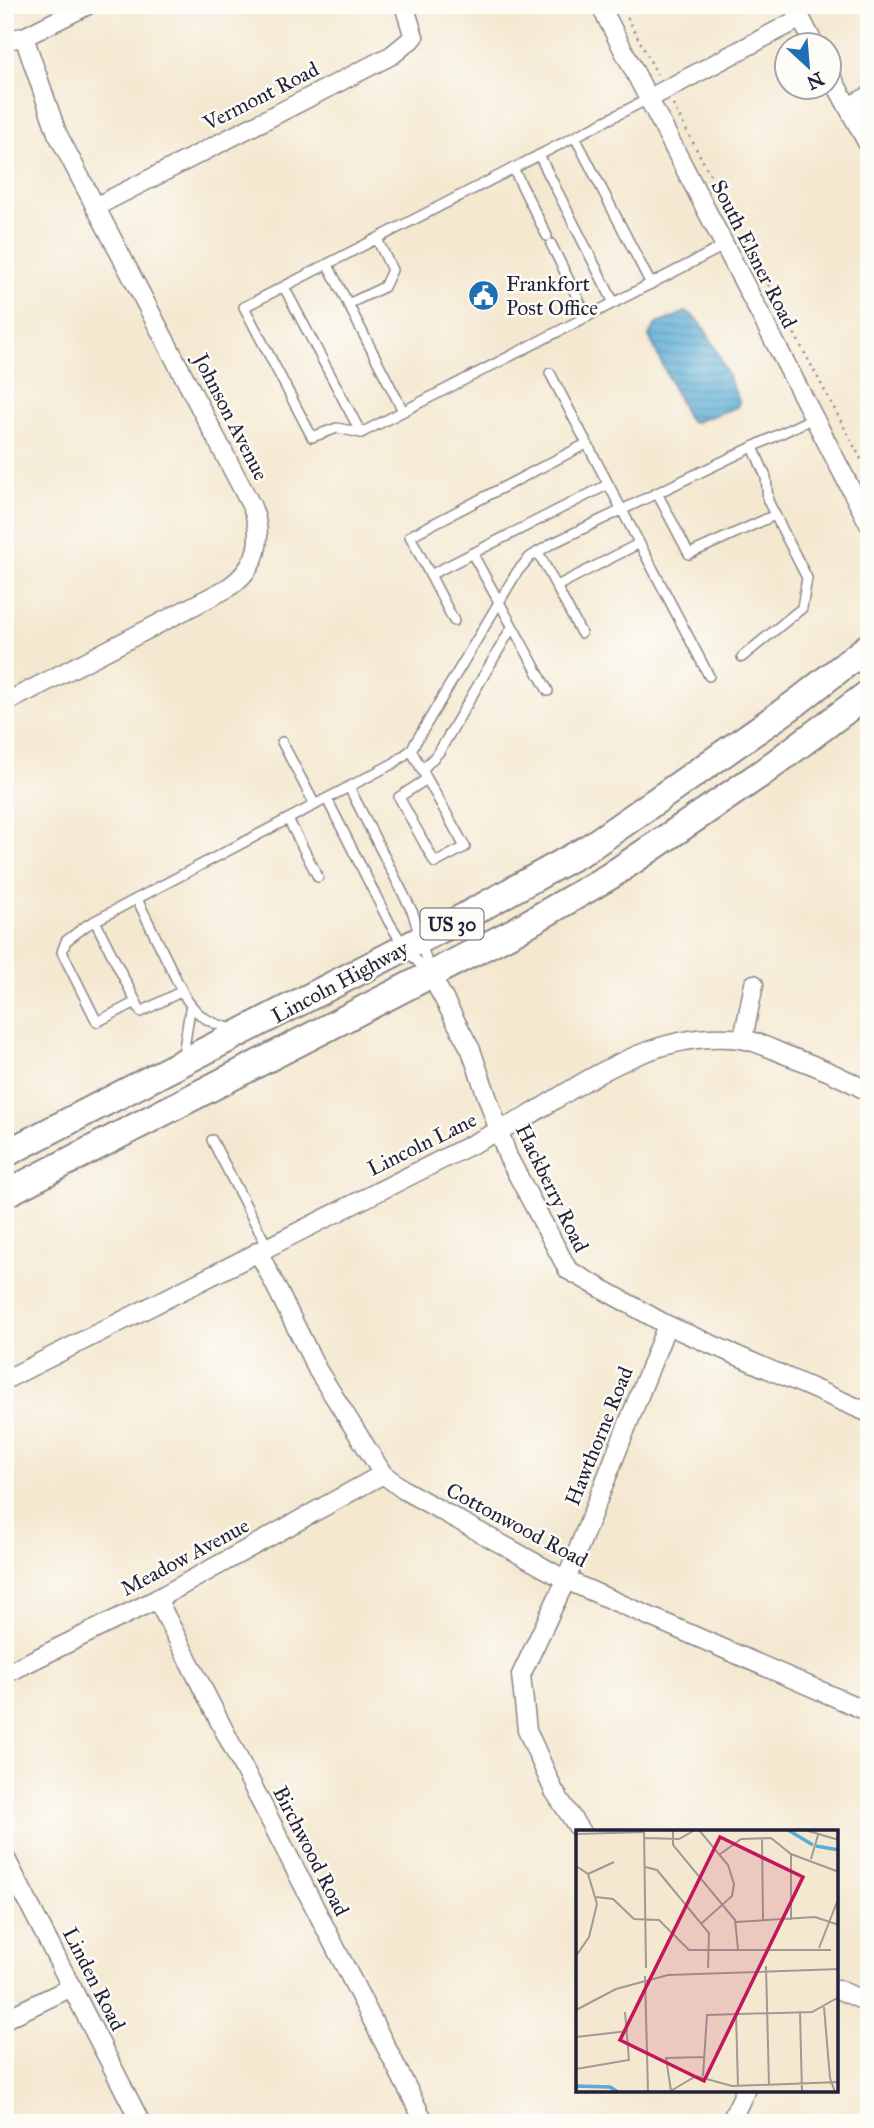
<svg xmlns="http://www.w3.org/2000/svg" width="874" height="2128" font-family="'IM FELL Great Primer',serif">
<style>
.water{fill:url(#water-rules);stroke:#3d6688;stroke-width:2}
.lines{fill:none;stroke-linecap:round;stroke-linejoin:round}
.service-casing{stroke:#8b8586;stroke-width:12}
.minor-casing{stroke:#8b8586;stroke-width:21}
.primary-casing{stroke:#8b8586;stroke-width:30}
.path{stroke:#8b8586;stroke-width:2.5;stroke-dasharray:2 5;stroke-linecap:butt}
.service{stroke:#fff;stroke-width:9}
.minor{stroke:#fff;stroke-width:18}
.primary{stroke:#fff;stroke-width:26}
.labels{text-anchor:middle;dominant-baseline:central;stroke-width:5;stroke-linejoin:round;paint-order:stroke}
.shield{fill:#fdfcf7;stroke:#646373;stroke-width:2}
.shield-label{font-size:19px;font-weight:bold;fill:#22223b}
.street-label{font-size:21px;fill:#22223b;stroke:#fdfcf7}
.poi-label{font-size:21px;fill:#22223b;stroke:#fdfcf7;text-anchor:start}
.inset-river{fill:none;stroke:#58abd4;stroke-width:3.5}
.inset-road{fill:none;stroke:#a09994;stroke-width:2}
.view{fill:#c2185b;fill-opacity:0.15;stroke:#c2185b;stroke-width:3.5}
.inset-edge{fill:none;stroke:#22223b;stroke-width:3.5}
</style>
<defs>
<pattern id="water-rules" width="6" height="5" patternUnits="userSpaceOnUse" patternTransform="scale(1.75)"><rect width="6" height="5" fill="#58abd4"/><path d="M0 2.5h6" fill="none" stroke="#488bad"/></pattern>
</defs>
<rect width="100%" height="100%" fill="#fdfcf7"/>
<filter id="ink" filterUnits="userSpaceOnUse"><feTurbulence type="fractalNoise" baseFrequency=".0143" numOctaves="2"/><feDisplacementMap in="SourceGraphic" scale="14" xChannelSelector="R" yChannelSelector="G"/><feConvolveMatrix kernelMatrix="1 2 1 2 8 2 1 2 1" color-interpolation-filters="sRGB"/></filter>
<filter id="wash" filterUnits="userSpaceOnUse"><feTurbulence type="fractalNoise" baseFrequency=".00686" numOctaves="4" result="noise"/><feDisplacementMap in="SourceGraphic" scale="28" xChannelSelector="R" yChannelSelector="G"/><feGaussianBlur stdDeviation="1.57" result="paint"/><feColorMatrix in="noise" values="0 0 0 0 0 0 0 0 0 0 0 0 0 0 0 0 0 1.4 0 .05"/><feComposite in="paint" operator="in"/></filter>
<g filter="url(#wash)">
<rect width="100%" height="100%" fill="#f4e8d0"/>
<path class="water" d="M686 312C707 318 729 380 739 401L737 407 695 422 690 421 685 413 649 336 655 325Z"/>
</g>
<g filter="url(#ink)">
<g class="lines">
<defs>
<g id="service">
<path d="M648 99 244 307 312 437 337 428 361 433 724 246"/>
<path d="M575 137 651 284"/>
<path d="M539 155 614 303"/>
<path d="M513 168 547 236"/>
<path d="M551 244 587 317"/>
<path d="M328 265 403 411"/>
<path d="M284 287 361 433"/>
<path d="M348 304 384 287 392 270 377 239"/>
<path d="M550 373 709 676"/>
<path d="M657 493 689 554 775 515"/>
<path d="M538 552 581 633"/>
<path d="M472 553 548 691"/>
<path d="M430 575 607 485"/>
<path d="M557 586 638 544"/>
<path d="M454 621 410 536 586 444"/>
<path d="M742 657 802 608 807 578 768 501 766 477 753 447"/>
<path d="M282 742 315 805"/>
<path d="M411 750 465 847 435 863 399 797 427 779"/>
<path d="M422 770 439 752 512 627"/>
<path d="M349 787 413 913 429 970"/>
<path d="M327 799 389 922 405 948 427 972"/>
<path d="M288 819 318 877"/>
<path d="M137 899 182 991 141 1012 136 1002 97 1022 62 952 66 941 87 925 394 763 411 750 517 572 530 557 551 544 813 418"/>
<path d="M95 921 136 1002"/>
<path d="M182 991C194 1015 209 1024 235 1029"/>
<path d="M183 1055 190 1009"/>
<path d="M212 1140 267 1246"/>
</g>
<g id="minor">
<path d="M600 5 869 524"/>
<path d="M794 5 815 46"/>
<path d="M5 40 24 37 88 5"/>
<path d="M828 70 869 146"/>
<path d="M648 99 801 18"/>
<path d="M848 107 869 96"/>
<path d="M95 207 392 55 414 37 404 5"/>
<path d="M5 703 226 589C257 569 265 540 252 507L57 133 24 37"/>
<path d="M431 975 471 1050 508 1157 568 1270 667 1325 869 1413"/>
<path d="M743 1039 754 984"/>
<path d="M258 1251 318 1371 383 1474 404 1490 566 1580 869 1712"/>
<path d="M5 1380 530 1115C595 1075 661 1029 741 1039 756 1041 772 1049 786 1055 815 1065 843 1077 869 1092"/>
<path d="M157 1599 425 2123"/>
<path d="M5 1674 157 1599 383 1474"/>
<path d="M581 1832 554 1791 527 1730 521 1675 566 1580 667 1325"/>
<path d="M5 1857 141 2123"/>
<path d="M837 1989 869 2003"/>
<path d="M5 2019 72 1987"/>
<path d="M730 2123 745 2091"/>
</g>
<g id="primary">
<path d="M5 1154 451 924 587 849 796 703 869 646"/>
<path d="M5 1194 515 931 610 876 762 773 869 693"/>
</g>
</defs>
<use href="#service" class="service-casing"/>
<use href="#minor" class="minor-casing"/>
<use href="#primary" class="primary-casing"/>
<g class="path">
<path d="M621 5 657 74"/>
<path d="M673 105 869 474"/>
</g>
<use href="#service" class="service"/>
<use href="#minor" class="minor"/>
<use href="#primary" class="primary"/>
</g>
</g>
<defs>
<symbol id="civic-disc" viewBox="-11 -11 22 22"><circle r="9.5" fill="#1f6fb2" stroke="#fdfcf7"/><path d="M-.6-6.5H3V-4.5H.6V-3L4-1V1h2V6H-6V1h2V-1L-.6-3ZM-1.2 2.5V6h2.4V2.5Z" fill="#fff"/></symbol>
</defs>
<g fill-rule="evenodd">
<use href="#civic-disc" x="466" y="278" width="35" height="35"/>
</g>
<g class="labels">
<rect class="shield" x="420.5" y="908.5" width="63" height="31" rx="5"/>
<g class="shield-label">
<text x="452" y="924">US 30</text>
</g>
<g class="street-label">
<text transform="translate(261 96) rotate(-27)">Vermont Road</text>
<text transform="translate(754 254) rotate(63)">South Elsner Road</text>
<text transform="translate(231 417) rotate(63)">Johnson Avenue</text>
<text transform="translate(340 982) rotate(-28)">Lincoln Highway</text>
<text transform="translate(422 1144) rotate(-26)">Lincoln Lane</text>
<text transform="translate(552 1188) rotate(64)">Hackberry Road</text>
<text transform="translate(599 1436) rotate(-68)">Hawthorne Road</text>
<text transform="translate(517 1525) rotate(28)">Cottonwood Road</text>
<text transform="translate(185 1557) rotate(-28)">Meadow Avenue</text>
<text transform="translate(311 1851) rotate(63)">Birchwood Road</text>
<text transform="translate(94 1979) rotate(63)">Linden Road</text>
</g>
<g class="poi-label">
<text x="506" y="284">Frankfort<tspan x="506" dy="24">Post Office</tspan></text>
</g>
</g>
<g transform="translate(576 1830)">
<rect width="262" height="262" fill="#f4e8d0"/>
<path class="inset-river" d="M212 0 237 15M240 16 263 20M0 256 34 257 42 262"/>
<path class="inset-road" d="M68 0 70 138M97 0V15L159 90 162 119M123 0 152 35 158 54 156 66 126 93M229 0 263 10M0 4 69 2M69 8 103 9 119 0M186 8 187 91M143 25 165 9 195 8 215 24 263 42M235 29 242 5M0 36 12 44 21 74 13 107 0 126M69 37 81 40 133 103 132 138M12 44 38 32M20 67 37 69 58 89 83 90 113 120H255M215 90V24M160 92 239 87 263 95M243 118 263 67M190 136 193 256M69 146 72 262M248 177 254 248 259 262M0 180 40 159 92 145 263 139M160 183 162 257M224 183 226 262M0 207 52 201M0 239 53 230 49 182M127 246 131 185 236 182 263 167M95 261 90 228 128 227M93 262 120 246 156 256 263 252"/>
<path class="view" d="M144 7 227 47 128 251 44 210Z"/>
<rect width="262" height="262" class="inset-edge"/>
</g>
<rect width="874" height="2128" fill="none" stroke="#fdfcf7" stroke-width="28"/>
<g transform="translate(808 66) rotate(154)"><circle r="33" fill="#fdfcf7" stroke="#a5a5ac" stroke-width="2"/>
<path d="M0-5L12 26L0 18L-12 26Z" fill="#1f6fb2"/>
<text y="-10" font-size="19" font-weight="bold" text-anchor="middle" fill="#22223b">N</text>
</g>
</svg>
